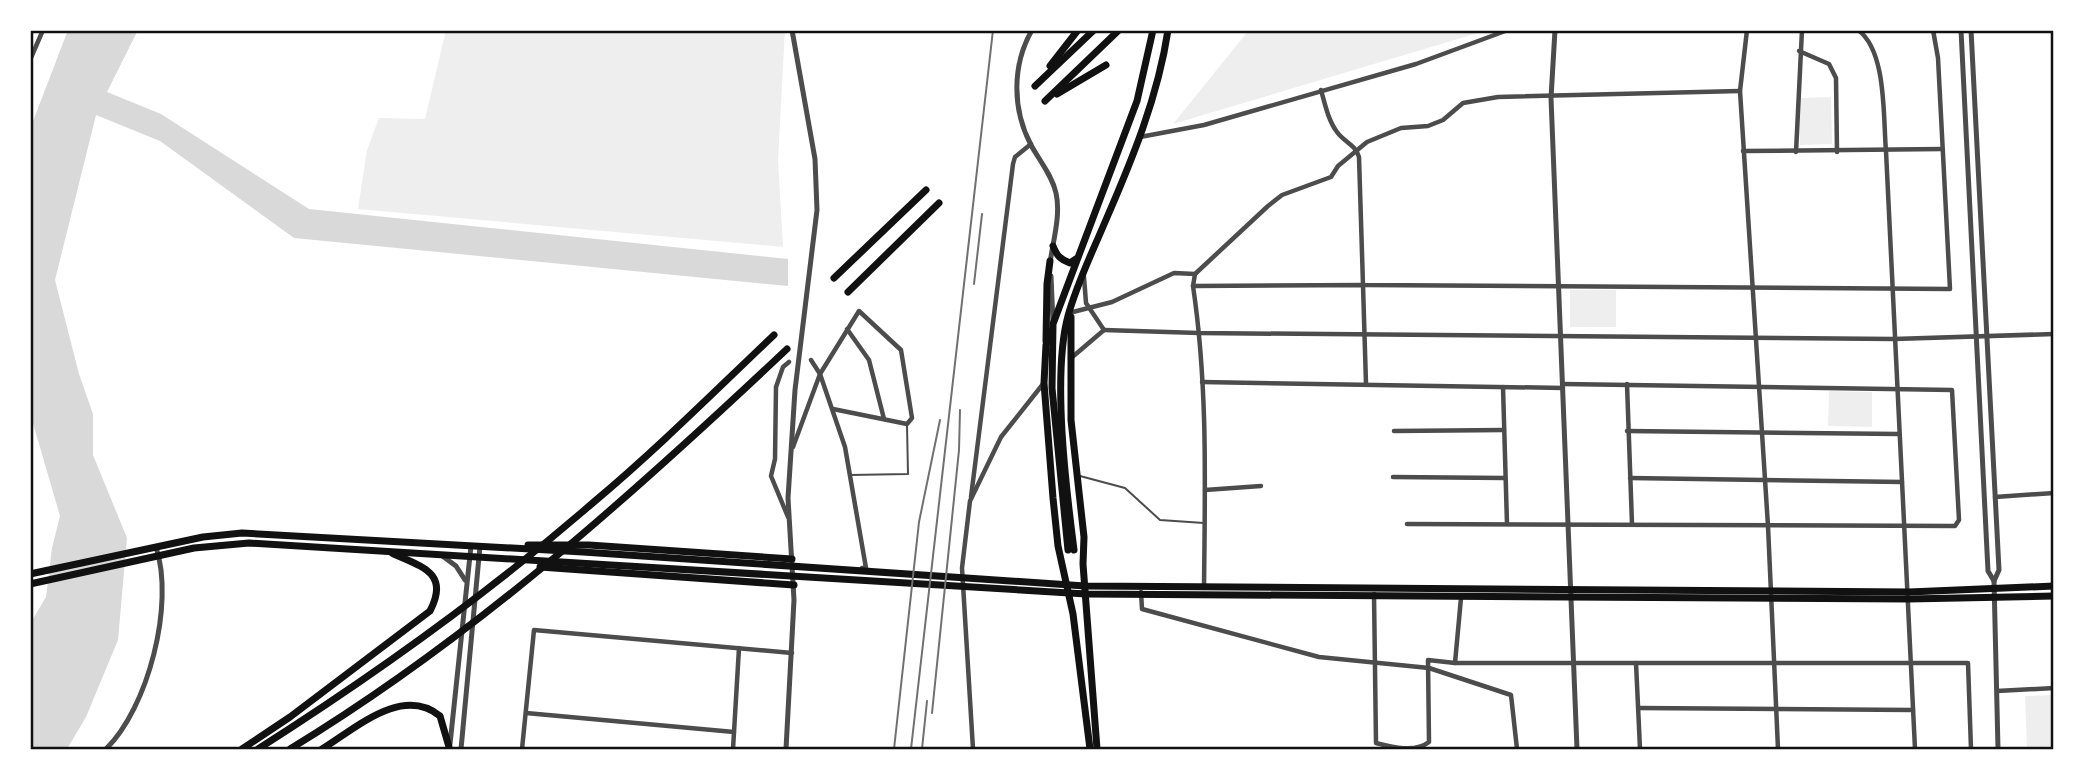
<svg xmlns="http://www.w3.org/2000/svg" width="2084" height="779" font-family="Montserrat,sans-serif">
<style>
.green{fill:#eee}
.water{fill:#d9d9d9}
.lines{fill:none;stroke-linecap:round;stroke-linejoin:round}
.service{stroke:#4c4c4c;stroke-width:2}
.minor{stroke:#4c4c4c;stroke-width:4.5}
.tertiary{stroke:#4c4c4c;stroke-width:5}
.primary{stroke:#111;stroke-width:7}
.trunk{stroke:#111;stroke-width:7}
.rail{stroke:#707070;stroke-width:2}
.neatline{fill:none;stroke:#111;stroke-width:2.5}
</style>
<rect width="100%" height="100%" fill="#fff"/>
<g class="green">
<path d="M446 30H785L778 160 783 247 358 209 367 150 379 118 425 119Z"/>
<path d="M1249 30H1488L1173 124Z"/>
<path d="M1831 97 1832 144 1800 145 1798 98Z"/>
<rect x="1570" y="290" width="46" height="37"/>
<path d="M1829 391 1872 392V427L1828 426Z"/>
<path d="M2054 695V746L2027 748 2025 696Z"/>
</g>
<path class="water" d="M68 30H138L107 92 161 114 309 209 788 259V286L294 238 160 141 96 115 55 280 79 374 93 414V455L127 538 118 640 86 717 67 749H30V624L46 597 52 548 60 516 30 413V129Z"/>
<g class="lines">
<g class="service">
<path d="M850 475 908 474 907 425"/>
<path d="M1080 476 1125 488 1160 520 1204 523"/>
</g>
<g class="minor">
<path d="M1747 30 1740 91 1768 526 1778 749"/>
<path d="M1858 30C1887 51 1883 118 1886 151L1915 749"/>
<path d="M1799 51 1829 64 1836 78 1837 152"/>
<path d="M30 60 43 30"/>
<path d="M1321 90C1325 104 1328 120 1337 132 1344 142 1356 145 1359 157L1363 285 1950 289 1938 58 1933 30"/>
<path d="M1140 137 1204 125 1416 64 1508 30"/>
<path d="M1743 151 1942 149"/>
<path d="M1796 152 1802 30"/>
<path d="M1195 274 1193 286C1208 386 1205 488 1204 588"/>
<path d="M1084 277 1086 303 1104 330"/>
<path d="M1193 286 1363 285 1366 384"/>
<path d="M1069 313 1112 302 1174 273 1195 274 1268 206 1282 195 1331 177 1338 166 1367 142 1401 128 1428 126 1443 120 1463 103 1498 97 1740 91"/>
<path d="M847 329 869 360 884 419"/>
<path d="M1104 330 1199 333 1894 339 2054 334"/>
<path d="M1070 359 1104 330"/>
<path d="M811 360 820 374 859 311 901 350 912 418 907 424 833 409"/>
<path d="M1202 382 1563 388"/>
<path d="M1627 384 1632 524"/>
<path d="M1503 387 1507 524"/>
<path d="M1394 431 1504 430"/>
<path d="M1627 431 1899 434"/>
<path d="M793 447 820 374 845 447 866 568H862"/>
<path d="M1393 477 1504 478"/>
<path d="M1630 478 1902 482"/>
<path d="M1205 490 1261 486"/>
<path d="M971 497 1013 164 1015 157 1031 144"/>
<path d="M1995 497 2054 493"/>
<path d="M788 517 771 476 775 459 776 387 783 367 789 362"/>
<path d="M1407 524 1955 526 1959 520 1952 390 1563 384"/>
<path d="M1141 592 1142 609 1319 657 1429 668 1511 695 1517 749"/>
<path d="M1374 594 1376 743C1392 747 1415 753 1429 742L1428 660 1455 663H1968L1971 749"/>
<path d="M1455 663 1461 598"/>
<path d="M1636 663 1640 749"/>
<path d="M1997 691 2054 688"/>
<path d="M1639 708 1913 710"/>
<path d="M526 713 734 732"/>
<path d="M522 749 534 630 792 653"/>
<path d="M733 749 739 648"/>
<path d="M973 749 962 568 970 501 1001 437 1043 384"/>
</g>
<g class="tertiary">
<path d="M1032 30C1012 65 1012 109 1031 145 1039 160 1052 175 1056 193 1061 215 1053 241 1050 263"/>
<path d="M1555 30 1551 98 1577 749"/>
<path d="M1961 30 1988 571 1994 581"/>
<path d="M1971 30 1999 570 1994 581 1998 749"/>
<path d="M1051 276 1053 322"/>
<path d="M441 555 456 566 465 580"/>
<path d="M450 744 471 546"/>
<path d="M106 749C148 708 175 604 156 547"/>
<path d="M461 749 480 546"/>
<path d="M786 749 794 600 788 498 795 390 817 210 815 159 792 30"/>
</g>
<g class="primary">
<path d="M1053 246C1057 256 1060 259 1070 263L1076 259"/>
<path d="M1071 317V420L1084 537 1083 564 1097 749"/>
<path d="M1051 331 1046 345 1044 383 1053 498 1058 546 1073 614 1090 749"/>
<path d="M1046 341 1047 284 1050 261"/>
<path d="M528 545H589L792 559"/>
<path d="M1068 550 1052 388 1053 324 1137 101 1153 30"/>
<path d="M1074 550C1066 488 1052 375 1068 316 1077 283 1092 253 1105 222 1132 160 1158 97 1168 30"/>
<path d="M540 567 794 585"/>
<path d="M30 574 203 537 242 533 583 552 1085 586 1909 592 2054 586"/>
<path d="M30 584 194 548 249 543 1086 594 1909 599 2054 596"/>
</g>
<g class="trunk">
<path d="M1050 66 1078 30"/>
<path d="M1035 86 1094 30"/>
<path d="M1057 94 1106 65"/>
<path d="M1045 101 1119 30"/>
<path d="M834 278 926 190"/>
<path d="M848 292 939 203"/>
<path d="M242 749 290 717 430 611C451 571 418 566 392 553"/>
<path d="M258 749C376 674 489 593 595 501 657 449 715 391 774 335"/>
<path d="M290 749C473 638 632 495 787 349"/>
<path d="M322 749C355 729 402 685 440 716L449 747"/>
</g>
<g class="rail">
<path d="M974 284 982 214"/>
<path d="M932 713 959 450 960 410"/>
<path d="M894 749 919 522 940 420"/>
<path d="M911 749 993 30"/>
<path d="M922 749 927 701"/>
</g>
</g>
<rect width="2084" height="779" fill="none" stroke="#ffffff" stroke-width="63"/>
<rect x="32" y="32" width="2020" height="716" class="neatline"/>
</svg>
